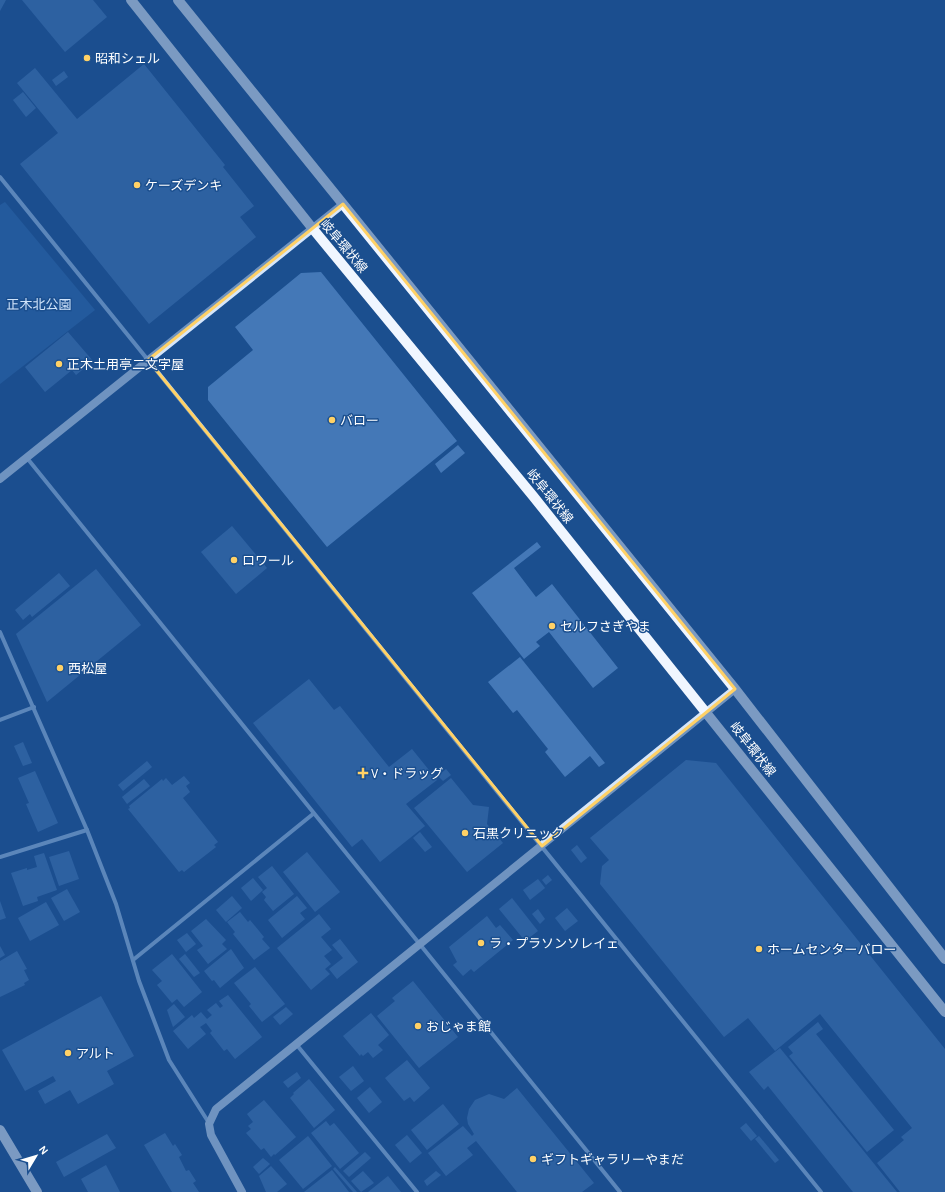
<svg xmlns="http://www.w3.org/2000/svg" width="945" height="1192" font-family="Karla,'Noto Sans JP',sans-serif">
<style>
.green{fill:#2e69ad}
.building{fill:#4478b7}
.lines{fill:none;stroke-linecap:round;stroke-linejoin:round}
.street{stroke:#a9c9ee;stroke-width:4}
.secondary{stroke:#d6e6fa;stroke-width:8}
.primary{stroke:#f0f6ff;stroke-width:10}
.marked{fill:none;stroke:#ffd166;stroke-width:3;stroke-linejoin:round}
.poi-dot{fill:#ffd166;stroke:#1b4f8f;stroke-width:1.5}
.labels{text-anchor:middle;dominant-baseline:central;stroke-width:3;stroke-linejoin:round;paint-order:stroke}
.poi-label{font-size:13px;fill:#fff;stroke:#1b4f8f;text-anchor:start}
.street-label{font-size:13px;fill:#fff;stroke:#1b4f8f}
.park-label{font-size:13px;fill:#cfe3fa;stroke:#1b4f8f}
</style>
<rect width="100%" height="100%" fill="#1b4f8f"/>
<path class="green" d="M5 202 95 310 0 384V205Z"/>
<g class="building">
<path d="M0 0H6L0 11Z"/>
<path d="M22 0H93L107 17 65 52Z"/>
<path d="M144 64 225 165 223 167 254 206 240 217 256 237 149 324 20 164 58 133 17 83 35 68 77 119Z"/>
<path d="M64 71 68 77 56 86 52 80Z"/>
<path d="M23 92 36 108 26 117 13 100Z"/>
<path d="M321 272 457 441 327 547 208 400V387L253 350 235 327 301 273Z"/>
<path d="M68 332 93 361 76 375 72 370 45 392 25 367Z"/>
<path d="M458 445 465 453 441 473 435 464Z"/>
<path d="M232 526 267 568 236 594 201 552Z"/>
<path d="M537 542 541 547 514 568 536 597 552 584 618 668 593 688 549 632 536 642 540 646 524 659 472 593Z"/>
<path d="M96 569 141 625 47 702 16 634Z"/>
<path d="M59 573 70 586 32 617 30 614 23 620 15 610Z"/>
<path d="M520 657 605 763 599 767 590 756 565 777 545 752 548 749 517 710 513 713 488 682Z"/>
<path d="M309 679 334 710 340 706 389 767 412 749 437 780 406 804 425 826 380 862 362 839 352 847 253 723Z"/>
<path d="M23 742 32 763 23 766 14 746Z"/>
<path d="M686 760 716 763 945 1049V1192H900L877 1163 904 1140 901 1137 912 1128 820 1014 775 1051 748 1018 724 1037 600 884 602 866 609 860 590 838Z"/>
<path d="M147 761 152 767 123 791 118 785Z"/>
<path d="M446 769 451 775 443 781 438 776Z"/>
<path d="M35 771 58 823 38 832 26 804 29 803 18 778Z"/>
<path d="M184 776 190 783 186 786 190 792 183 798 218 842 214 845 216 847 184 872 182 870 179 872 128 809 130 808 129 806 162 779 163 781 166 778 172 785Z"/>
<path d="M451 778 473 805 489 807 487 824 503 843 467 872 414 808Z"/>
<path d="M144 779 150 786 127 804 122 797Z"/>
<path d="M420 832 432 847 425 852 413 838Z"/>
<path d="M577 845 587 858 581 863 571 850Z"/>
<path d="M69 851 79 879 59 886 49 857Z"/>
<path d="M307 852 340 892 315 912 283 872Z"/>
<path d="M44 853 57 890 37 897 38 901 23 906 11 873 27 868V870L37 867 34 856Z"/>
<path d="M272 866 294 894 273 911 264 900 266 897 262 892 267 888 258 877Z"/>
<path d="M548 875 552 880 546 885 542 880Z"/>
<path d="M253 878 263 890 251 901 241 888Z"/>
<path d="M538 879 545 888 530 900 523 890Z"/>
<path d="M67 889 80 912 64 921 51 898Z"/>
<path d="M232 896 242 908 226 922 216 910Z"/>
<path d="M297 896 307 908 300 913 305 919 282 938 268 920Z"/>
<path d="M512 898 538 931 525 941 499 909Z"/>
<path d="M0 901 6 918 0 920Z"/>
<path d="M46 902 59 925 30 941 18 918Z"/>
<path d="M567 908 578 921 565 931 555 918Z"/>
<path d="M538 909 545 919 540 924 532 914Z"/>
<path d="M240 912 248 922 250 920 264 937 262 939 270 948 254 960 233 934 235 932 227 922Z"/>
<path d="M319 914 331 929 321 937 332 950 324 956 331 964 325 969 330 974 311 990 277 948Z"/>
<path d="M487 916 496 928 500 925 513 940 474 972 471 969 463 976 453 965 457 962 449 947Z"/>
<path d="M206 919 226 940 222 944 227 949 208 964 197 950 203 946 191 931Z"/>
<path d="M187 933 196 944 186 952 177 940Z"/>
<path d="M340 939 358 962 337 979 329 969 343 958 332 945Z"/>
<path d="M0 946 5 955 0 958Z"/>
<path d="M231 949 244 968 220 988 214 980 212 981 204 971Z"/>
<path d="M17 951 27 969 24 970 29 980 24 983 25 985 0 997V961Z"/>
<path d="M172 954 202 992 184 1007 177 999 172 1003 157 985 162 981 152 970Z"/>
<path d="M185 954 200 973 194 977 179 959Z"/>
<path d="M255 967 285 1004 262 1022 249 1006 251 1004 234 983Z"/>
<path d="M413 981 458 1037 419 1068 377 1016 395 1001 392 998Z"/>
<path d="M228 995 262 1037 235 1059 227 1049 224 1051 210 1033 212 1031 206 1023 200 1027 206 1034 188 1049 173 1031 192 1015 194 1018 201 1012 207 1019 212 1015 207 1010 216 1003 220 1008 223 1006 219 1001Z"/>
<path d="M101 996 134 1056 107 1071 114 1084 78 1104 70 1090 45 1104 38 1091 56 1081 53 1076 25 1091 2 1050Z"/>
<path d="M174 1004 185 1017 173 1027 167 1010Z"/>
<path d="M286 1007 293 1014 280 1025 273 1017Z"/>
<path d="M371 1013 389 1035 378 1045 383 1050 373 1058 368 1052 363 1056 361 1054 360 1056 343 1036Z"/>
<path d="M818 1022 823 1029 816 1034 894 1130 867 1152 789 1056 793 1053 788 1047Z"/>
<path d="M780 1048 897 1192H853L768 1086 764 1090 749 1072Z"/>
<path d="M407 1060 430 1088 414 1102 410 1097 404 1101 385 1078Z"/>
<path d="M353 1066 364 1081 351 1091 339 1077Z"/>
<path d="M297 1072 301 1078 288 1088 283 1082Z"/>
<path d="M309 1079 335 1110 314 1128 290 1098 294 1094 293 1093Z"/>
<path d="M370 1087 382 1102 369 1113 357 1098Z"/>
<path d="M517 1088 594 1183 582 1192H517L476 1141 467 1148 473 1155 446 1176 428 1153 463 1126 472 1136 474 1134 468 1124 467 1118 469 1109 475 1100 489 1094 504 1099Z"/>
<path d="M264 1100 296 1137 275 1155 274 1154 271 1157 264 1148 261 1150 246 1133 251 1129 248 1126 253 1122 247 1114Z"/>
<path d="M443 1104 459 1124 427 1150 411 1130Z"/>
<path d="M326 1121 330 1126 334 1123 359 1153 340 1169 311 1133Z"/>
<path d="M746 1123 757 1136 751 1141 740 1128Z"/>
<path d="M165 1133 173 1146 175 1144 182 1155 179 1157 186 1171 189 1170 196 1181 193 1183 199 1192H172L144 1145Z"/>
<path d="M107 1134 116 1148 64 1177 56 1162Z"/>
<path d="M407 1135 422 1153 410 1163 395 1145Z"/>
<path d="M308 1136 332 1166 303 1189 279 1160Z"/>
<path d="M759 1136 779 1160 775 1163 755 1139Z"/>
<path d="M365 1152 371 1158 349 1177 343 1171Z"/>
<path d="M263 1158 270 1164 259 1174 253 1167Z"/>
<path d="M106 1165 120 1192H88L81 1179Z"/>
<path d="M271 1166 287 1184 277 1192H266L259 1176Z"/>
<path d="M335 1167 357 1192H353L333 1169Z"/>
<path d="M332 1170 349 1192H304Z"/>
<path d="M363 1171 374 1183 361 1192 351 1181Z"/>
<path d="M436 1171 441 1175 427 1186 424 1181Z"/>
<path d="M388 1176 401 1192H368Z"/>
</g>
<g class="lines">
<g class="street">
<path d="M0 177 821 1192"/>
<path d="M27 458 620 1192"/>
<path d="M0 632 87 830 116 904 139 981 169 1060 209 1123"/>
<path d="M0 720 34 707"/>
<path d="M0 857 87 830"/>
<path d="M133 960 313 814"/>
<path d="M296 1044 417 1192"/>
</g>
<g class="secondary">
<path d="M0 479 343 204"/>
<path d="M242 1192 211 1135 209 1124 216 1109 735 689"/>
</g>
<g class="primary">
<path d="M131 0 313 229 533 496 945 1012"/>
<path d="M178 0 735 689 945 959"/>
<path d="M0 1130 37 1192"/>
</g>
</g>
<path d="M0 0H945V1192H0ZM343 204 735 689 542 846 148 360Z" fill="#1b4f8f" fill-opacity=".55" fill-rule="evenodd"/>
<path class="marked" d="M343 204 735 689 542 846 148 360Z"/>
<g class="poi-dot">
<circle cx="87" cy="58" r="4"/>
<circle cx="137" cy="185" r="4"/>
<circle cx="59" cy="364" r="4"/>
<circle cx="332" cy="420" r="4"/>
<circle cx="234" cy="560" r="4"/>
<circle cx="552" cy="626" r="4"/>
<circle cx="60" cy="668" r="4"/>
<path d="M361 767h4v4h4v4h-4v4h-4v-4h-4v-4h4z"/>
<circle cx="465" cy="833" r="4"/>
<circle cx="481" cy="943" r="4"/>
<circle cx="759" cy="949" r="4"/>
<circle cx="418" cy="1026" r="4"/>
<circle cx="68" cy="1053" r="4"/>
<circle cx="533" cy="1159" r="4"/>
</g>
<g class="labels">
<g class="poi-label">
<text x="95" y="58">昭和シェル</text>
<text x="145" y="185">ケーズデンキ</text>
<text x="67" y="364">正木土用亭二文字屋</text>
<text x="340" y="420">バロー</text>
<text x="242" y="560">ロワール</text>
<text x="560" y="626">セルフさぎやま</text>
<text x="68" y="668">西松屋</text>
<text x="371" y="773">V・ドラッグ</text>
<text x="473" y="833">石黒クリニック</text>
<text x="489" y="943">ラ・プラソンソレイェ</text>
<text x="767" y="949">ホームセンターバロー</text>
<text x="426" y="1026">おじゃま館</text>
<text x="76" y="1053">アルト</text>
<text x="541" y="1159">ギフトギャラリーやまだ</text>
</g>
<g class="street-label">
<text transform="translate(344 246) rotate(50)">岐阜環状線</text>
<text transform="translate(550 496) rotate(51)">岐阜環状線</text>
<text transform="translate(753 749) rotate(52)">岐阜環状線</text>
</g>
<g class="park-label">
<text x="39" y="304">正木北公園</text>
</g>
</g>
<g transform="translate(36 1156) rotate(52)" stroke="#1b4f8f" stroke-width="3" paint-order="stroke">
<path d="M0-3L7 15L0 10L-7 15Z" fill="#ffffff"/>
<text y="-6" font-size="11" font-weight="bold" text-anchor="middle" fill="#ffffff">N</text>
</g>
</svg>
